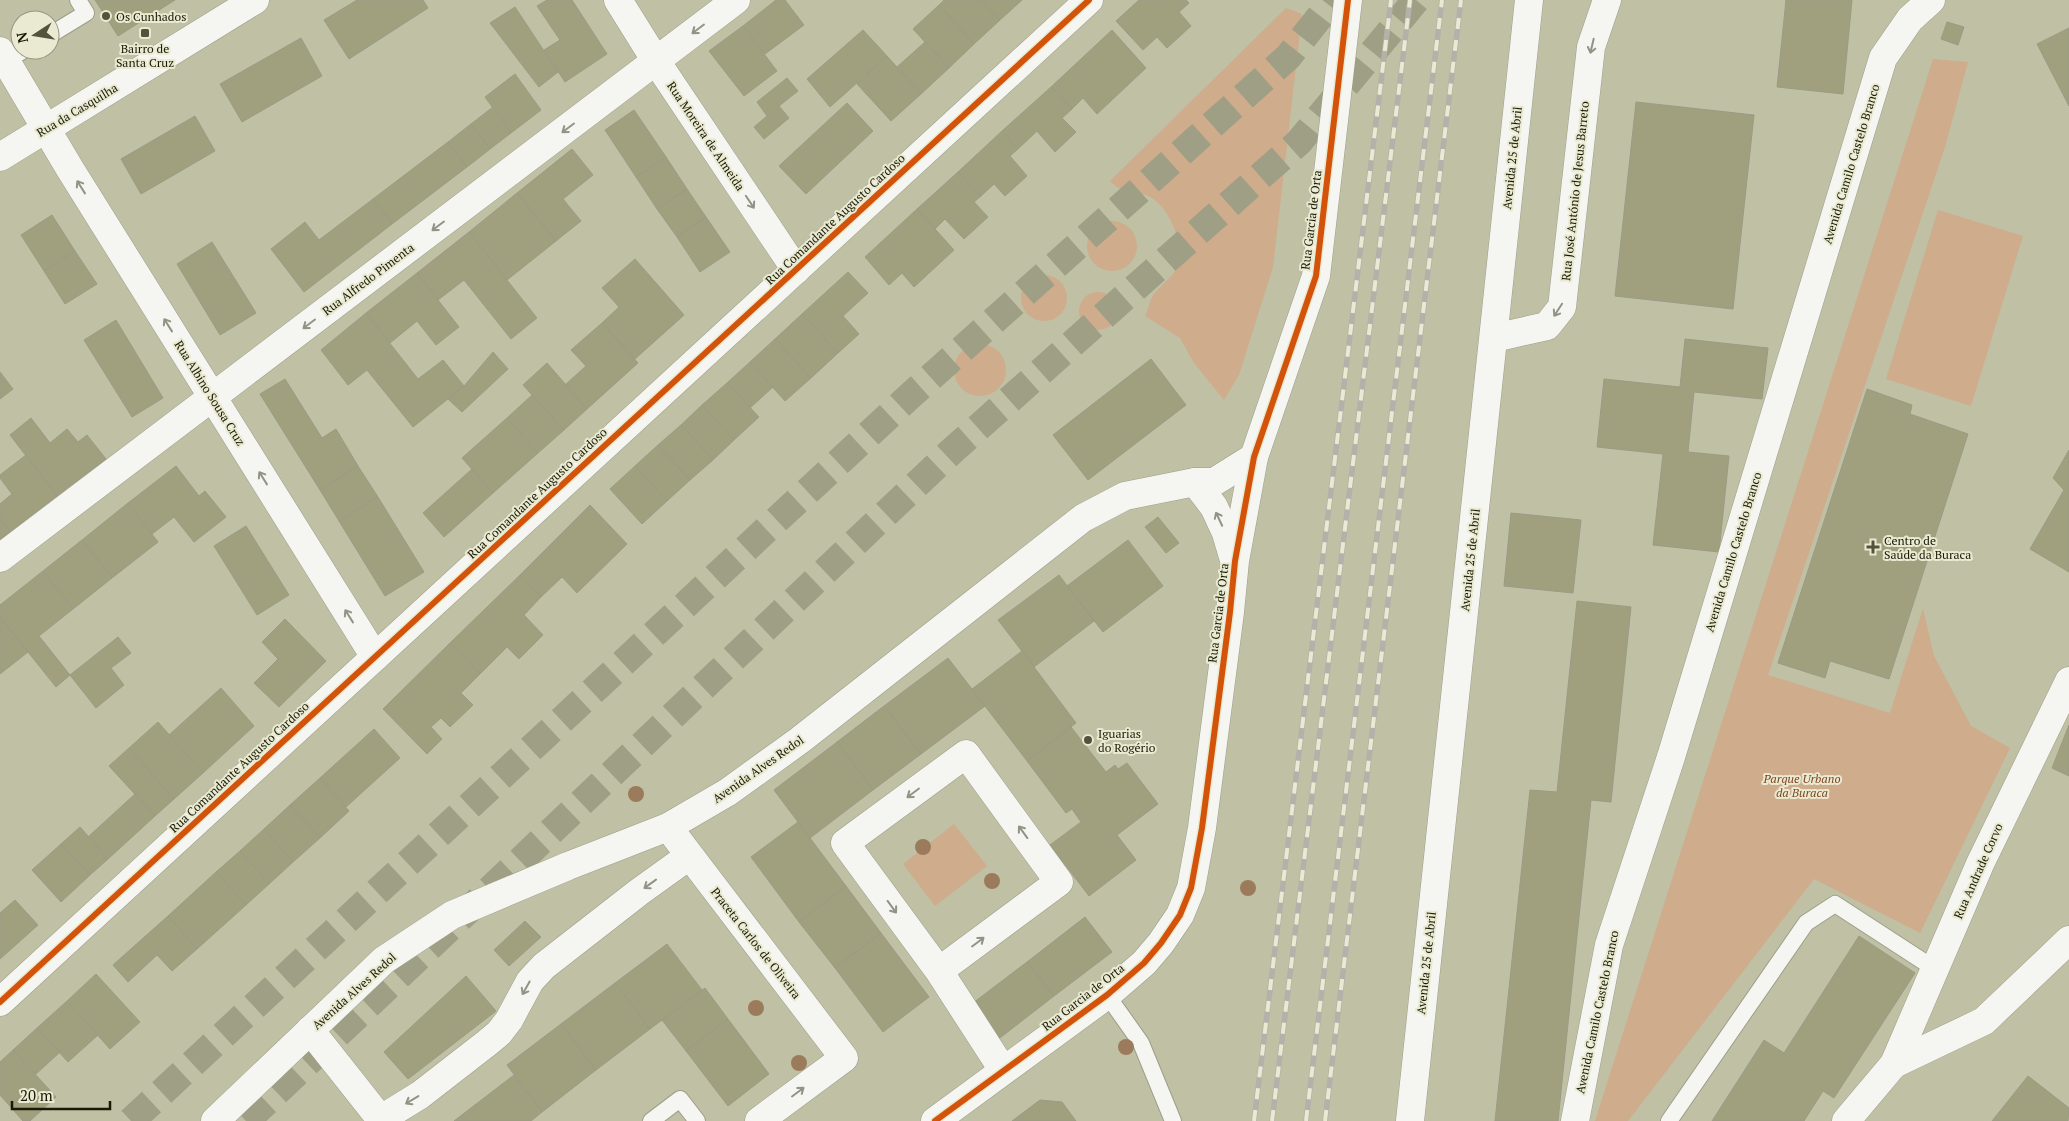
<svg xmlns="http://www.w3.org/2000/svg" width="2069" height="1121" font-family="'PT Serif',serif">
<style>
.green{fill:#cfac8c}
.building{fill:#a0a07f;stroke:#9b9b86}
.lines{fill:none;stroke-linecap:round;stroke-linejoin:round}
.highway-tunnel{stroke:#9e9f84;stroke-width:28;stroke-dasharray:28 14;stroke-linecap:butt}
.lane-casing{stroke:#9e9e8a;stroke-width:18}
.street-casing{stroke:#9e9e8a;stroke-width:29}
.secondary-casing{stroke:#9e9e8a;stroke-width:29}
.lane{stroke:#f5f6f1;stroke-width:16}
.street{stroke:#f5f6f1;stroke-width:28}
.secondary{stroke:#f5f6f1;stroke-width:28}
.rail-casing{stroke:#b2b2ab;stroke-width:5.5}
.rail{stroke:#e9ead1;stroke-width:4;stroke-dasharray:11;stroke-linecap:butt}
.cycleway-casing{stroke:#e9ead1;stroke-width:9}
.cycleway{stroke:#d3530b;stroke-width:6}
.tree{fill:#9b7b5b}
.oneway{stroke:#929387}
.poi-dot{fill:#53533d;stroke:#e9ead1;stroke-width:2}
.labels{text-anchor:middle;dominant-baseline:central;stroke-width:4;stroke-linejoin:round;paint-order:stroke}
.poi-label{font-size:12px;fill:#191906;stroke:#e9ead1;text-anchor:start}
.street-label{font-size:12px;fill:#191906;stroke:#e9ead1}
.park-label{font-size:12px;font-style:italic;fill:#7d4220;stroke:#e9ead1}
</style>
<rect width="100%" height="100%" fill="#bfc0a4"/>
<g class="green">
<path d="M1286 8 1302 14 1273 267 1239 375 1224 400 1194 363 1180 338 1145 316C1148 309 1150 300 1154 294 1160 286 1170 279 1175 271 1186 249 1172 211 1152 198 1138 189 1125 197 1110 181Z"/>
<path d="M1933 59 1968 62 1945 147 1768 675 1890 713 1923 608 1934 656 1971 726 2010 748 1920 933 1814 879 1628 1121H1595Z"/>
<path d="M1938 210 2023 236 1971 406 1886 379Z"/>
<circle cx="1112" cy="246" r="25"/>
<circle cx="1044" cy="298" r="23"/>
<circle cx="1098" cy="311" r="19"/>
<circle cx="980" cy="370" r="26"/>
<path d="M954 824 987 866 935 906 903 864Z"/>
</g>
<g class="building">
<path d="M95 0H175L118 36Z"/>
<path d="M357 0H423L428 8 349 59 324 20Z"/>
<path d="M547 0H572L607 54 565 82 544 50 560 40 537 6Z"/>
<path d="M776 0H785L804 25 765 54 743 26Z"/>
<path d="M944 0H981L1000 20 974 44 939 5Z"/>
<path d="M981 0H1022L1000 20Z"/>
<path d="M1139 0H1186L1189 3 1179 12 1191 26 1167 48 1157 37 1143 50 1116 21Z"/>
<path d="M1786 0H1852L1843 94 1777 87Z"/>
<path d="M939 5 974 44 949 68 913 29Z"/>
<path d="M515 7 558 72 539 87 490 23Z"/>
<path d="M1947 22 1964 27 1958 45 1941 39Z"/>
<path d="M743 26 777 71 744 96 709 51Z"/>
<path d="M2069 28V106L2037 44Z"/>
<path d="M863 30 887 56 830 107 807 79Z"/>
<path d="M1112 30 1146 68 1097 114 1083 98 1072 109 1051 87Z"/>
<path d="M301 38 322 76 242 122 220 84Z"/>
<path d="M925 42 949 68 921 94 897 67Z"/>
<path d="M887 56 921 94 891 121 857 84Z"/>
<path d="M515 74 541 110 511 133 485 97Z"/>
<path d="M787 78 798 91 779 106 789 118 764 139 754 127 767 116 757 102Z"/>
<path d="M1051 87 1072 109 1062 118 1076 132 1055 152 1037 131 1018 149 1002 131Z"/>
<path d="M1636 102 1754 115 1733 309 1615 296Z"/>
<path d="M847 103 873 131 806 194 779 166Z"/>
<path d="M493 107 511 133 490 149 471 124Z"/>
<path d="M634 110 666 157 636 177 605 130Z"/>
<path d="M195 116 215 151 141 194 121 159Z"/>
<path d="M471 124 490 149 467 167 448 142Z"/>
<path d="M1002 131 1018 149 1010 156 1027 176 1005 196 994 184 981 196 958 172Z"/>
<path d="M448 142 467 167 392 224 373 199Z"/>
<path d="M572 149 593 175 563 199 581 221 556 241 517 193Z"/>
<path d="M666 157 687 189 657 209 636 177Z"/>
<path d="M958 172 981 196 974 202 988 217 964 239 945 219 935 229 917 209Z"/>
<path d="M687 189 706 217 677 237 657 209Z"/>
<path d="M517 193 556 241 507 280 469 232Z"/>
<path d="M373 199 392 224 304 292 271 249 305 222 319 240Z"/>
<path d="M917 209 954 250 914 287 902 273 889 285 865 257Z"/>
<path d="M52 215 75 251 44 271 21 235Z"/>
<path d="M706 217 730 252 700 272 677 237Z"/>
<path d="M469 232 537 318 511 339 464 280 438 300 417 273Z"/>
<path d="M212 242 256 313 220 335 177 264Z"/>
<path d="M75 251 97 284 65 304 44 271Z"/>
<path d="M635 259 684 315 635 359 602 323 619 307 602 288Z"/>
<path d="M848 272 868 293 843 316 859 334 838 353 802 314Z"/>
<path d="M417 273 459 327 436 345 417 321 390 343 366 313Z"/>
<path d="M366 313 418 379 443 360 464 386 413 427 367 370 348 385 321 350Z"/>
<path d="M802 314 838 353 811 378 775 339Z"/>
<path d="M116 320 163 398 132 417 84 340Z"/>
<path d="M602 323 638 363 587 409 565 385 586 366 571 350Z"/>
<path d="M775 339 811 378 785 401 750 362Z"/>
<path d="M1685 339 1768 348 1762 399 1694 392 1688 452 1729 456 1719 552 1653 545 1663 454 1597 447 1604 379 1680 387Z"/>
<path d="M493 352 508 369 462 412 448 399 464 386Z"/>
<path d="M1151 359 1186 405 1088 480 1053 435Z"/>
<path d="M750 362 773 387 750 408 727 383Z"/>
<path d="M547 363 587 409 564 430 523 385Z"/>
<path d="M0 372 13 389 0 399Z"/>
<path d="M285 379 322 438 336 429 358 466 320 490 260 394Z"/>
<path d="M727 383 759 417 734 440 702 405Z"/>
<path d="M1867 389 1912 405 1910 414 1968 434 1889 679 1830 661 1825 678 1778 663Z"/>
<path d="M532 395 564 430 538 453 507 418Z"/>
<path d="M702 405 734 440 713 460 681 425Z"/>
<path d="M31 418 50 443 67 429 78 442 87 435 106 459 57 496 10 435Z"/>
<path d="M507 418 538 453 493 493 462 458Z"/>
<path d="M681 425 713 460 690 480 658 445Z"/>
<path d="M658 445 690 480 667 501 635 466Z"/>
<path d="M2069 450V572L2030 549 2064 490 2053 478Z"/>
<path d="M26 455 57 496 10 532 0 518V504L12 494 0 478V475Z"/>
<path d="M176 466 199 496 205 491 226 517 194 542 174 517 152 534 128 503Z"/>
<path d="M358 466 378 497 339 521 320 490Z"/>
<path d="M635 466 667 501 642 524 610 489Z"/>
<path d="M472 469 493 493 444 537 423 513Z"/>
<path d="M378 497 424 572 385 596 339 521Z"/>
<path d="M128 503 158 542 112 578 82 540Z"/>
<path d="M590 505 627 544 577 593 562 577 541 597 520 575Z"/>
<path d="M1511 513 1581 520 1573 593 1504 586Z"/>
<path d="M1158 517 1179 543 1166 553 1145 527Z"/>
<path d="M0 518 10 532 0 540Z"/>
<path d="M246 526 289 595 257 615 214 546Z"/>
<path d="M82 540 112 578 73 609 43 571Z"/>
<path d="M1128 540 1163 586 1103 632 1067 586Z"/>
<path d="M43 571 73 609 39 636 70 675 56 687 0 617V605Z"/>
<path d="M520 575 541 597 524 615 543 635 519 659 507 647 480 674 450 643Z"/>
<path d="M1059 575 1094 621 1034 667 998 620Z"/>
<path d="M1577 601 1631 607 1611 802 1591 800 1558 1121H1495L1530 790 1557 792Z"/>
<path d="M0 617 28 652 0 674Z"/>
<path d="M285 619 326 661 279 707 254 683 278 659 262 642Z"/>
<path d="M118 637 131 653 111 668 124 685 96 708 70 675Z"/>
<path d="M450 643 480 674 461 693 473 705 450 727 441 718 431 727 442 739 427 754 383 709Z"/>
<path d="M1022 651 1076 723 1027 761 972 689Z"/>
<path d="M948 658 985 706 921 754 884 706Z"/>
<path d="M221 688 254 726 203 773 169 735Z"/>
<path d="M884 706 921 754 873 790 837 742Z"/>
<path d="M158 722 203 773 174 799 129 748Z"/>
<path d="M2069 725V776L2052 768Z"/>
<path d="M1071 727 1106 772 1115 765 1118 769 1127 763 1158 804 1117 835 1136 860 1089 896 1050 845 1081 822 1072 809 1066 813 1027 761Z"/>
<path d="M374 729 400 758 346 807 320 778Z"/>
<path d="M837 742 873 790 810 838 774 790Z"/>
<path d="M129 748 174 799 155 816 109 766Z"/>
<path d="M320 778 349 811 320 838 290 805Z"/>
<path d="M135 794 155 816 108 859 88 837Z"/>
<path d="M290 805 320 838 293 862 264 829Z"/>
<path d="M798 822 846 886 799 922 751 857Z"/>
<path d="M80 827 108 859 90 875 61 844Z"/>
<path d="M264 829 293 862 269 884 240 851Z"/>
<path d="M61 844 90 875 61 902 32 870Z"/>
<path d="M240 851 269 884 246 905 216 872Z"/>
<path d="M216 872 246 905 197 949 168 916Z"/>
<path d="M846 886 881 933 835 968 799 922Z"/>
<path d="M15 900 38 925 0 959V913Z"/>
<path d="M168 916 197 949 172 971 157 955 128 982 113 965Z"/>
<path d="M1085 917 1112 952 1054 996 1027 962Z"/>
<path d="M525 921 541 937 509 966 494 950Z"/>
<path d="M881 933 929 997 883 1032 835 968Z"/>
<path d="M1859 936 1915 973 1834 1098 1823 1091 1804 1121H1712L1764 1040 1784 1053Z"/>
<path d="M667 944 702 990 650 1029 615 983Z"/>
<path d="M1027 962 1054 996 996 1041 969 1006Z"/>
<path d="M96 974 140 1022 110 1049 67 1001Z"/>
<path d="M466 976 496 1011 408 1079 384 1052Z"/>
<path d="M615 983 650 1029 596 1070 561 1024Z"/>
<path d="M705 988 728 1019 686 1051 662 1020Z"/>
<path d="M67 1001 98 1035 68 1062 37 1028Z"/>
<path d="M728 1019 769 1074 728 1106 686 1051Z"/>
<path d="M561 1024 596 1070 542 1112 507 1065Z"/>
<path d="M37 1028 60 1052 36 1074 13 1050Z"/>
<path d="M13 1050 56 1097 30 1121H23L0 1095V1062Z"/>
<path d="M514 1075 542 1112 531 1121H454Z"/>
<path d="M2028 1076 2069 1108 2068 1121H1992Z"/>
<path d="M1040 1100 1062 1102 1076 1121H1012Z"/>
</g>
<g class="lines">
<g class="highway-tunnel">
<path d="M131 1121 911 395 1288 57 1333 0"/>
<path d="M246 1121 953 450 1299 142 1416 0"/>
</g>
<defs>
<g id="lane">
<path d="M50 35 86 13 78 0"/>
<path d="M6 61 24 50"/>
<path d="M1107 995 1141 1043 1173 1121"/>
<path d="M651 1121 680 1099 697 1121"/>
<path d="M1669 1121 1806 923 1835 904 1935 969"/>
</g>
<g id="street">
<path d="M618 0 656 61 796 270"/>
<path d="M0 51 70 169 375 657"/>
<path d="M0 157 255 0"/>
<path d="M1494 338 1547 326 1562 307 1591 47 1607 0"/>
<path d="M1195 482 1214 507 1226 533 1234 560"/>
<path d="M0 558 736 0"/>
<path d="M668 827 844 1058 759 1121"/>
<path d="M939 971 1059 882 966 754 845 843 939 971 1003 1070"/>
<path d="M0 1002 1089 0"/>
<path d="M310 1030 382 1121"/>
<path d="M1894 1064 1984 1021 2069 940"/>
<path d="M378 1121 420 1095 487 1043 499 1033 509 1020 530 981 544 966 639 892 689 856"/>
<path d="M935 1121 1107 995 1144 963 1161 943 1180 915 1191 888 1202 828 1230 612 1235 561 1254 457"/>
<path d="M1575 1121 1609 945 1671 757 1883 58 1910 19 1931 0"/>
<path d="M1846 1121 1894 1064 1980 864 2069 681"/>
</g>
<g id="secondary">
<path d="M215 1121 384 960 452 915 568 866 668 827 728 792 800 740 1083 518 1125 496 1195 482H1214L1254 457 1316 276 1348 0"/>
<path d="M1410 1121 1529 0"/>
</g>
</defs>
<use href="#lane" class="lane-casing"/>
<use href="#street" class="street-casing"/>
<use href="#secondary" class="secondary-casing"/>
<use href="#lane" class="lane"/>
<use href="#street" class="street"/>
<use href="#secondary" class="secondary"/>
<defs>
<g id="rail">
<path d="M1254 1121 1391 0"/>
<path d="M1272 1121 1410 0"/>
<path d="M1306 1121 1442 0"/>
<path d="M1325 1121 1461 0"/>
</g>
</defs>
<use href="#rail" class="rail-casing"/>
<use href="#rail" class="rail"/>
<defs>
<g id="cycleway">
<path d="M0 1002 1089 0"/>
<path d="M935 1121 1107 995 1144 963 1161 943 1180 915 1191 888 1202 828 1230 612 1235 561 1254 457 1316 276 1348 0"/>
</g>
</defs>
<use href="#cycleway" class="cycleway-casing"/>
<use href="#cycleway" class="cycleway"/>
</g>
<g class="tree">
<circle cx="636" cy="794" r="8"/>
<circle cx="923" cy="847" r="8"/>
<circle cx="992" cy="881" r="8"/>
<circle cx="1248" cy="888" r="8"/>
<circle cx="756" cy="1008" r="8"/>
<circle cx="1126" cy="1047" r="8"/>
<circle cx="799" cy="1063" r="8"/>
</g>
<defs><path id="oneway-shaft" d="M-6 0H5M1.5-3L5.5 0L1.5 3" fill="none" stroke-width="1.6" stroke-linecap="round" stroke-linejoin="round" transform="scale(1.25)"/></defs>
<g class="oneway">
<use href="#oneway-shaft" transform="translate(698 29) rotate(143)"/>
<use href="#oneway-shaft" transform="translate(1592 46) rotate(103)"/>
<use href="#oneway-shaft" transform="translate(568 128) rotate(143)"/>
<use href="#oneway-shaft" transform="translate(81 187) rotate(-122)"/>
<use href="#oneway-shaft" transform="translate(750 202) rotate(56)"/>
<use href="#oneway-shaft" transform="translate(438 226) rotate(143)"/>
<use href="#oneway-shaft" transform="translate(1558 310) rotate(123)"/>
<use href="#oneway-shaft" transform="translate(309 324) rotate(143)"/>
<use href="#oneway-shaft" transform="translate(168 325) rotate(-122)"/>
<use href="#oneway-shaft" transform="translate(263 478) rotate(-122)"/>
<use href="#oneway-shaft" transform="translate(1219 519) rotate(-115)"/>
<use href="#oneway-shaft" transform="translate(349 616) rotate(-122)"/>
<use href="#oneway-shaft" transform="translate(913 793) rotate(143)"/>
<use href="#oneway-shaft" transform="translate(1023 832) rotate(-126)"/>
<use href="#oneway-shaft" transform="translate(650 884) rotate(144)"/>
<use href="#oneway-shaft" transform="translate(892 907) rotate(54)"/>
<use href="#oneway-shaft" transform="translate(978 942) rotate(-37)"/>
<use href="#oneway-shaft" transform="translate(526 988) rotate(119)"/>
<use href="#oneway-shaft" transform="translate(798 1092) rotate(-37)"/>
<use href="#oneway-shaft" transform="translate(412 1100) rotate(149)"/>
</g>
<g class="poi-dot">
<circle cx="106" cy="16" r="5"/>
<rect x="140" y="28" width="10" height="10" rx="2.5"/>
<path d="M1870.5 539.5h5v5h5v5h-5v5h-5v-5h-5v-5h5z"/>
<circle cx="1088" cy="740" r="5"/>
</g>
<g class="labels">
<g class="poi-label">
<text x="116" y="16">Os Cunhados</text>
<text x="145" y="48" text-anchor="middle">Bairro de<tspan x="145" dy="14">Santa Cruz</tspan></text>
<text x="1884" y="540">Centro de<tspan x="1884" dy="14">Saúde da Buraca</tspan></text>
<text x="1098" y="733">Iguarias<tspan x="1098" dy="14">do Rogério</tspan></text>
</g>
<g class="street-label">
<text transform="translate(77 110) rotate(-31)">Rua da Casquilha</text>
<text transform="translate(706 136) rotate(56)">Rua Moreira de Almeida</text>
<text transform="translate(1512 158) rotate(-84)">Avenida 25 de Abril</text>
<text transform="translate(1851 164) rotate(-73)">Avenida Camilo Castelo Branco</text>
<text transform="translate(1575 191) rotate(-84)">Rua José António de Jesus Barreto</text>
<text transform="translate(835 219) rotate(-43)">Rua Comandante Augusto Cardoso</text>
<text transform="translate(1311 220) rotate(-83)">Rua Garcia de Orta</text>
<text transform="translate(368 279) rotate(-37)">Rua Alfredo Pimenta</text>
<text transform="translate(210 393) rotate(58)">Rua Albino Sousa Cruz</text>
<text transform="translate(537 493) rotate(-43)">Rua Comandante Augusto Cardoso</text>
<text transform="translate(1733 552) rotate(-73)">Avenida Camilo Castelo Branco</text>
<text transform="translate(1470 560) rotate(-84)">Avenida 25 de Abril</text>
<text transform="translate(1218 613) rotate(-83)">Rua Garcia de Orta</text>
<text transform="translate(239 767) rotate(-43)">Rua Comandante Augusto Cardoso</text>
<text transform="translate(758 769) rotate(-35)">Avenida Alves Redol</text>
<text transform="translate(1978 871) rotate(-66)">Rua Andrade Corvo</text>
<text transform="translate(756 943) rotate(52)">Praceta Carlos de Oliveira</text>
<text transform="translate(1426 963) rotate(-84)">Avenida 25 de Abril</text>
<text transform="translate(354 991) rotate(-42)">Avenida Alves Redol</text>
<text transform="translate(1083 997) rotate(-38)">Rua Garcia de Orta</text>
<text transform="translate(1597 1012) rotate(-78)">Avenida Camilo Castelo Branco</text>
</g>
<g class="park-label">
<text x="1802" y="778">Parque Urbano<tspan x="1802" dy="14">da Buraca</tspan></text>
</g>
</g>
<g transform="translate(35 35) rotate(258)"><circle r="24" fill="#e9ead1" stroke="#969680"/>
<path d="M0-4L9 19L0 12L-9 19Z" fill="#53533d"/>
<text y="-8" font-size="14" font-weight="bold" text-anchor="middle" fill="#191906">N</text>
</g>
<path d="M12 1101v8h98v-8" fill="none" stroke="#191906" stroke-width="2.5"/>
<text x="20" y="1101" font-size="15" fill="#191906" stroke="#e9ead1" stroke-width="4" paint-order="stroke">20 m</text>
</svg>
